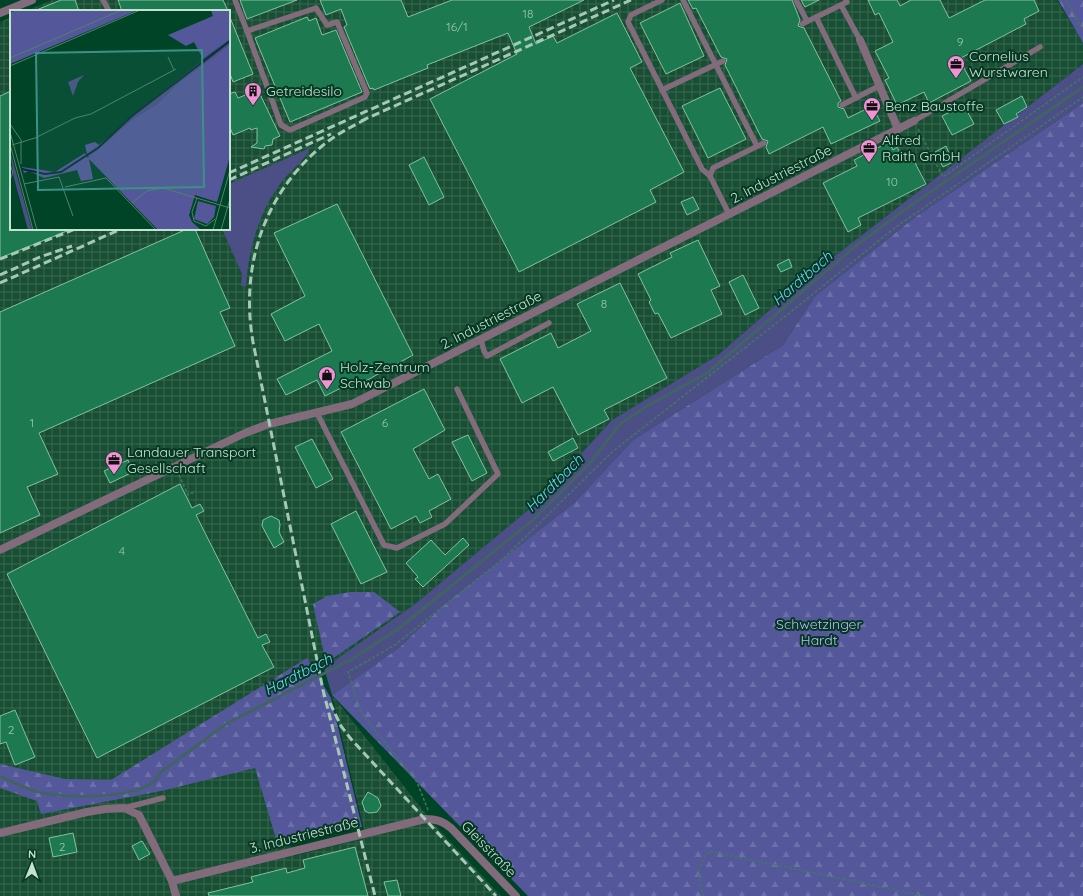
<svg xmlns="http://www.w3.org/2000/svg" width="1083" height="896" font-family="Quicksand,sans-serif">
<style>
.industrial{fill:url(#industrial-grid)}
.grass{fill:#4c4f86}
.forest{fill:url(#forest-firs)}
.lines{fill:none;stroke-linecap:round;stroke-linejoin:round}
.stream{stroke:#416364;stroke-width:3}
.building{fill:#1c7950;stroke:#85c2a0}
.path{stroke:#417860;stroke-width:1.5;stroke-dasharray:3 2;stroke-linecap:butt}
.lane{stroke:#826b7a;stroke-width:5.5}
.street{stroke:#826b7a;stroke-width:8}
.rail{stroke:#a5c9b6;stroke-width:3;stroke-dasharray:8 4;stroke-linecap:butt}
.labels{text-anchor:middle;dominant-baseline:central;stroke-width:4;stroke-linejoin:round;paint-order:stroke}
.number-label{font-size:12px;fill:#9ac8b0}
.poi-label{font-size:14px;fill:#c4e2d0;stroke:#063722;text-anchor:start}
.street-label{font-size:14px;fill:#c4e2d0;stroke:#063722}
.park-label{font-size:14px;fill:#b7bef8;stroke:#063722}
.water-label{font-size:15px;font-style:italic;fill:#6bd8f8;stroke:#063722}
.inset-river{fill:none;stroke:#092c35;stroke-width:2}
.inset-road{fill:none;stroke:#4e836b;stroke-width:1}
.view{fill:#3c9186;fill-opacity:0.15;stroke:#3c9186;stroke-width:2}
.inset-edge{fill:none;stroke:#c4e2d0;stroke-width:2}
</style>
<defs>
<pattern id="industrial-grid" width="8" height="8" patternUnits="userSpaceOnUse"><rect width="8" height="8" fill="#184e34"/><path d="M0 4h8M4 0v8" fill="none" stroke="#386750"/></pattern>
<pattern id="forest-firs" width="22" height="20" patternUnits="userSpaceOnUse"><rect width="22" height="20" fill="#54589b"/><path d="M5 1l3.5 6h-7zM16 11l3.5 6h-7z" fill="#6b70a8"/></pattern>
</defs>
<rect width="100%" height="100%" fill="#004428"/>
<path class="industrial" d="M52 0H1057L1083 43V64L809 276 718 355 612 420 533 506 415 604 324 668 226 723 262 762 294 856 366 838 332 695 433 823 501 896H0V22L11 17V229H229V11H26Z"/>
<g class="grass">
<path d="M1083 64V103L914 218 815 296 783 345 633 440 574 503 447 602 400 647 332 695 324 668 415 604 533 506 612 420 718 355 809 276Z"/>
<path d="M310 148C307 158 288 173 281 183 259 211 248 251 246 286H241L242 274 222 229H229V184Z"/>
</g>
<g class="forest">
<path d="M1058 0H1083V43L1061 5Z"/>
<path d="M1083 103V896H528L332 695 400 647 447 602 574 503 633 440 783 345 815 296 914 218Z"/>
<path d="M350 592H374L400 612 326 663 313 604 327 596Z"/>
<path d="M307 658 331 698 362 827 277 842 255 768 161 791 41 814 37 801 0 788V764L65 779 111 780Z"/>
</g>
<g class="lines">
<path class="stream" d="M0 776C15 783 32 792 49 794 76 798 126 798 151 784 155 781 158 776 161 772L226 724 352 659 398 629 533 520 590 463 620 424 649 405 707 373 857 245 903 211 1083 87"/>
</g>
<g class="building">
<path d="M61 0H75L79 11H34Z"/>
<path d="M118 0H223L228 11H122Z"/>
<path d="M240 0H297L247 19Z"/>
<path d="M320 0H401L408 17 452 0H584L529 27 536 44 553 36 557 43 617 13 642 62 630 68 684 172 650 190 656 202 519 272 430 99 517 54 508 33 427 65 428 68 374 90 373 88 370 89 344 27 347 25 341 9 326 15Z"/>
<path d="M688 0H792L800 20 798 26 804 28 841 101 838 103V107L844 109 848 118 872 106 880 121 831 144 823 127 769 154 766 147 768 141 762 139 725 65 727 59 721 57 696 8 693 9Z"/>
<path d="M801 0H819L805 7Z"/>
<path d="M868 0H897L900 6 911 0H940L949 18 985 0H1034L1039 11 1024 19 1026 24 959 59 971 81 929 103 924 92 897 105 885 80 889 78 875 51 893 42 879 13 875 15Z"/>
<path d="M680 3 704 56 666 74 640 23Z"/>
<path d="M229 15 253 74 233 82 229 71Z"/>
<path d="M307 17 309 21 316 18 322 35 336 30 362 92 290 122 255 38Z"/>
<path d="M720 88 746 139 708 158 682 106Z"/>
<path d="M258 90 280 136 273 139 272 145 265 146 264 149 251 147 257 143V128L251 130 250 128 233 135 229 125V94L235 92 238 98Z"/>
<path d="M11 91V229H72L0 258V96Z"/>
<path d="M1022 96 1027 107 1016 114 1018 117 1004 124 996 110Z"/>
<path d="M964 105 974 124 952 135 942 116Z"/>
<path d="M889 142 893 150 897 147 904 161 912 157 926 184 858 218 861 225 848 232 823 183 857 166 854 160Z"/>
<path d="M946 146 953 162 943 167 935 152Z"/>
<path d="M424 157 444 197 429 205 409 165Z"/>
<path d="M693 197 699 209 687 215 681 202Z"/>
<path d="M337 204 413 355 351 389 349 384 325 396 317 380 286 395 277 379 332 351 319 324 285 341 271 314 305 296 274 233Z"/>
<path d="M187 229H195L230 308 220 312 235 346 39 433 58 474 27 487 40 515 0 533V312Z"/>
<path d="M698 240 720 286 711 290 722 314 671 338 658 313 655 314 649 302 651 300 638 274 672 257 670 253Z"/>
<path d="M789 259 792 267 781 272 777 265Z"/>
<path d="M743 275 759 308 745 315 729 282Z"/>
<path d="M620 283 667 378 604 410 609 419 578 435 553 387 522 403 500 359 551 333 558 348 591 331 577 304Z"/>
<path d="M424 389 445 430 413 449 429 479 438 474 451 499 429 511 432 517 420 523 416 516 391 529 341 432Z"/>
<path d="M468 435 487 473 472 481 452 442Z"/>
<path d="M573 438 578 448 553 461 548 452Z"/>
<path d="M312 439 333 479 316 488 295 447Z"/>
<path d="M128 460 133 472 110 483 104 471Z"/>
<path d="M180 484 192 508 200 504 204 511 196 515 258 638 266 634 270 642 262 645 274 667 97 758 7 574Z"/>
<path d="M356 511 387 572 361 584 331 524Z"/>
<path d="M271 516 279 520 280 525 279 532 284 542 274 548 262 526 263 520Z"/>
<path d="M463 538 469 545 423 587 415 579 418 577 406 563 431 540 445 555Z"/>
<path d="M15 710 35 757 15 765 6 742 0 744V716Z"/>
<path d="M368 792 378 798 381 806 377 812 369 813 365 811 362 802Z"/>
<path d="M73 833 77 852 53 857 49 838Z"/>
<path d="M142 841 150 854 139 860 132 846Z"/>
<path d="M355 847 368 896H209L208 893 253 882 251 877 286 868 287 873 305 868 303 860Z"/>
<path d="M397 880 401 896H388L384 882Z"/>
</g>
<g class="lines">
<g class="path">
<path d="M1066 0 1083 30"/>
<path d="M918 129 943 177 1083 77"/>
<path d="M179 475 188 495 196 491"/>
<path d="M428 810 417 782 361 713 348 672 395 645 506 556 612 452 802 303 893 229 1083 97"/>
<path d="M704 896C697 876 695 868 709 851L924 896"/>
</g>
<g class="lane">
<path d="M103 0 109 11"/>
<path d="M235 0 247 31"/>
<path d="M662 0 631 15 628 22 702 169 710 176"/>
<path d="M683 0 757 146"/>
<path d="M796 0 807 21"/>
<path d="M841 5 860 40"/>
<path d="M316 8 327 25 337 22 367 93 365 97 290 130 281 125 247 31Z"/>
<path d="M816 17 856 98"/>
<path d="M802 24 847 2 846 0"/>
<path d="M662 90 723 61"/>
<path d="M842 105 879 86"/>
<path d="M914 121 1040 47"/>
<path d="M729 214 710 176 713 168 764 143"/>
<path d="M481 340 484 351 487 356 549 323"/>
<path d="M317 413 384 545 397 548 445 524 498 474 457 389"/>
<path d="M124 808 163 798"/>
</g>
<g class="street">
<path d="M0 13 32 0"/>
<path d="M860 40 898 129"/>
<path d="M0 550 245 433 269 424 352 404 914 121"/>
<path d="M0 833 87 812 105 809 124 808 139 815 172 881 176 896"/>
<path d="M172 881 425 819C436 819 443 821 451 828L516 896"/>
</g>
<g class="rail">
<path d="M366 119C351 127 335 135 322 146 263 195 240 268 253 342L323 690 375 896"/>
<path d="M361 121 631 0"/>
<path d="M229 173 614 0"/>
<path d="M229 180 331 134"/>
<path d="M0 259 75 229"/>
<path d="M0 275 40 257 72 246"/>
<path d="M0 283 121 229"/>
<path d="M330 703 341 726 351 739 496 896"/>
</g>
</g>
<defs>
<symbol id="office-pin" viewBox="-11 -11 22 30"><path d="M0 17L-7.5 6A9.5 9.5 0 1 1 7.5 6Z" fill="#f391d5" stroke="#063722"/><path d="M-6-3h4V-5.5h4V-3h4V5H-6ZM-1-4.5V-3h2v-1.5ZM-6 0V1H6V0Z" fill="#111"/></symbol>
<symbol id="building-pin" viewBox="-11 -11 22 30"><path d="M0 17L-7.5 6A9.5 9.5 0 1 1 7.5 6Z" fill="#f391d5" stroke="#063722"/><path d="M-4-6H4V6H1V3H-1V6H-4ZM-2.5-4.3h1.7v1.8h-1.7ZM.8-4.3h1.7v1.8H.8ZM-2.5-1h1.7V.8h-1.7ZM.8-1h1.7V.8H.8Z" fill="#111"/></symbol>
<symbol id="shop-pin" viewBox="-11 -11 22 30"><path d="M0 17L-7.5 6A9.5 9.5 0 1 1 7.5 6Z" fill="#f391d5" stroke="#063722"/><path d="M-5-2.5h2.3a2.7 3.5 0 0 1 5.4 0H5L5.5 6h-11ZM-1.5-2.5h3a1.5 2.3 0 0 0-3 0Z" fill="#111"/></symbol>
</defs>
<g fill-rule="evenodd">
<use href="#office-pin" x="946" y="54" width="20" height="27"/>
<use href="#building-pin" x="243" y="81" width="20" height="27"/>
<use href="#office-pin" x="862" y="96" width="20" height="27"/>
<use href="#office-pin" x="859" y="138" width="20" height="27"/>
<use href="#shop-pin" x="317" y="365" width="20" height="27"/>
<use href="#office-pin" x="104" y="450" width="20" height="27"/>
</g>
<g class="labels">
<g class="number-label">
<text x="528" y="13">18</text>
<text x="457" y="26">16/1</text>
<text x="960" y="41">9</text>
<text x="892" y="181">10</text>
<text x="604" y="303">8</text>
<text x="32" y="422">1</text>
<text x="385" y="422">6</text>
<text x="122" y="550">4</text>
<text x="11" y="729">2</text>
<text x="62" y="846">2</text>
</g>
<g class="poi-label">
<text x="969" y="56">Cornelius<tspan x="969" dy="16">Wurstwaren</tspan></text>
<text x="266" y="91">Getreidesilo</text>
<text x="885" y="106">Benz Baustoffe</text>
<text x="882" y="140">Alfred<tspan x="882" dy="16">Raith GmbH</tspan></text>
<text x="340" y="367">Holz-Zentrum<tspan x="340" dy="16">Schwab</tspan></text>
<text x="127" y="452">Landauer Transport<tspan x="127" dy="16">Gesellschaft</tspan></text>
</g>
<g class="street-label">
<text transform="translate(781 174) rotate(-27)">2. Industriestraße</text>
<text transform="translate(491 320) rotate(-27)">2. Industriestraße</text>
<text transform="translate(304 835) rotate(-14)">3. Industriestraße</text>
<text transform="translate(489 849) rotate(46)">Gleisstraße</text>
</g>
<g class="park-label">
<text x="819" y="624">Schwetzinger<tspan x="819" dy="16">Hardt</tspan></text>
</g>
<g class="water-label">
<text transform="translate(802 278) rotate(-41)">Hardtbach</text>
<text transform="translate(554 483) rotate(-45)">Hardtbach</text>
<text transform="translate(298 674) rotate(-27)">Hardtbach</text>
</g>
</g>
<g transform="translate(10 10)">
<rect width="220" height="220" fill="#004428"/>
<path d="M220 29V34L167 74 147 94 124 108 79 148 77 144 109 119 121 106ZM74 65 68 72 63 86 58 72ZM0 141 4 155 22 220H18L4 168Z" fill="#4c4f86"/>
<path d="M10 0H128L0 54V2ZM201 0H220V29L193 49 184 32 176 36 158 25 203 6ZM220 34V146L207 192 185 185 179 205 182 212 191 220H148L79 149 83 169 71 171 67 160 34 168 19 161 14 163 12 157 45 162 75 143 78 148 124 108 147 94 167 74ZM85 132 89 135 77 144 75 135ZM188 191 206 196 204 207 197 214 184 209Z" fill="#54589b"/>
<path class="inset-river" d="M12 159 35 164 51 162 88 138 122 106 220 31"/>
<path class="inset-road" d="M158 47 164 60M0 48 112 0M0 56 130 0M0 114 11 130V154M0 122 27 220M0 134 23 220M2 135 25 128 65 108 81 104 166 59M0 154 3 163 0 169M14 174 49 167 63 206M55 177 96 168 146 220M187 188 182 202 184 211 196 216 205 209M122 193 137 181 153 178 220 198M203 220 220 160M211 220 220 189"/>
<path class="view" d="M192 40 194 177 28 180 26 43Z"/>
<rect width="220" height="220" class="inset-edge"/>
</g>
<g transform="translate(32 864) rotate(1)" stroke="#063722" stroke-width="3" paint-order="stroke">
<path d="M0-3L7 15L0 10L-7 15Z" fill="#c4e2d0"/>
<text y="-6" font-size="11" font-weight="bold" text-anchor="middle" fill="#c4e2d0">N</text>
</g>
</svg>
